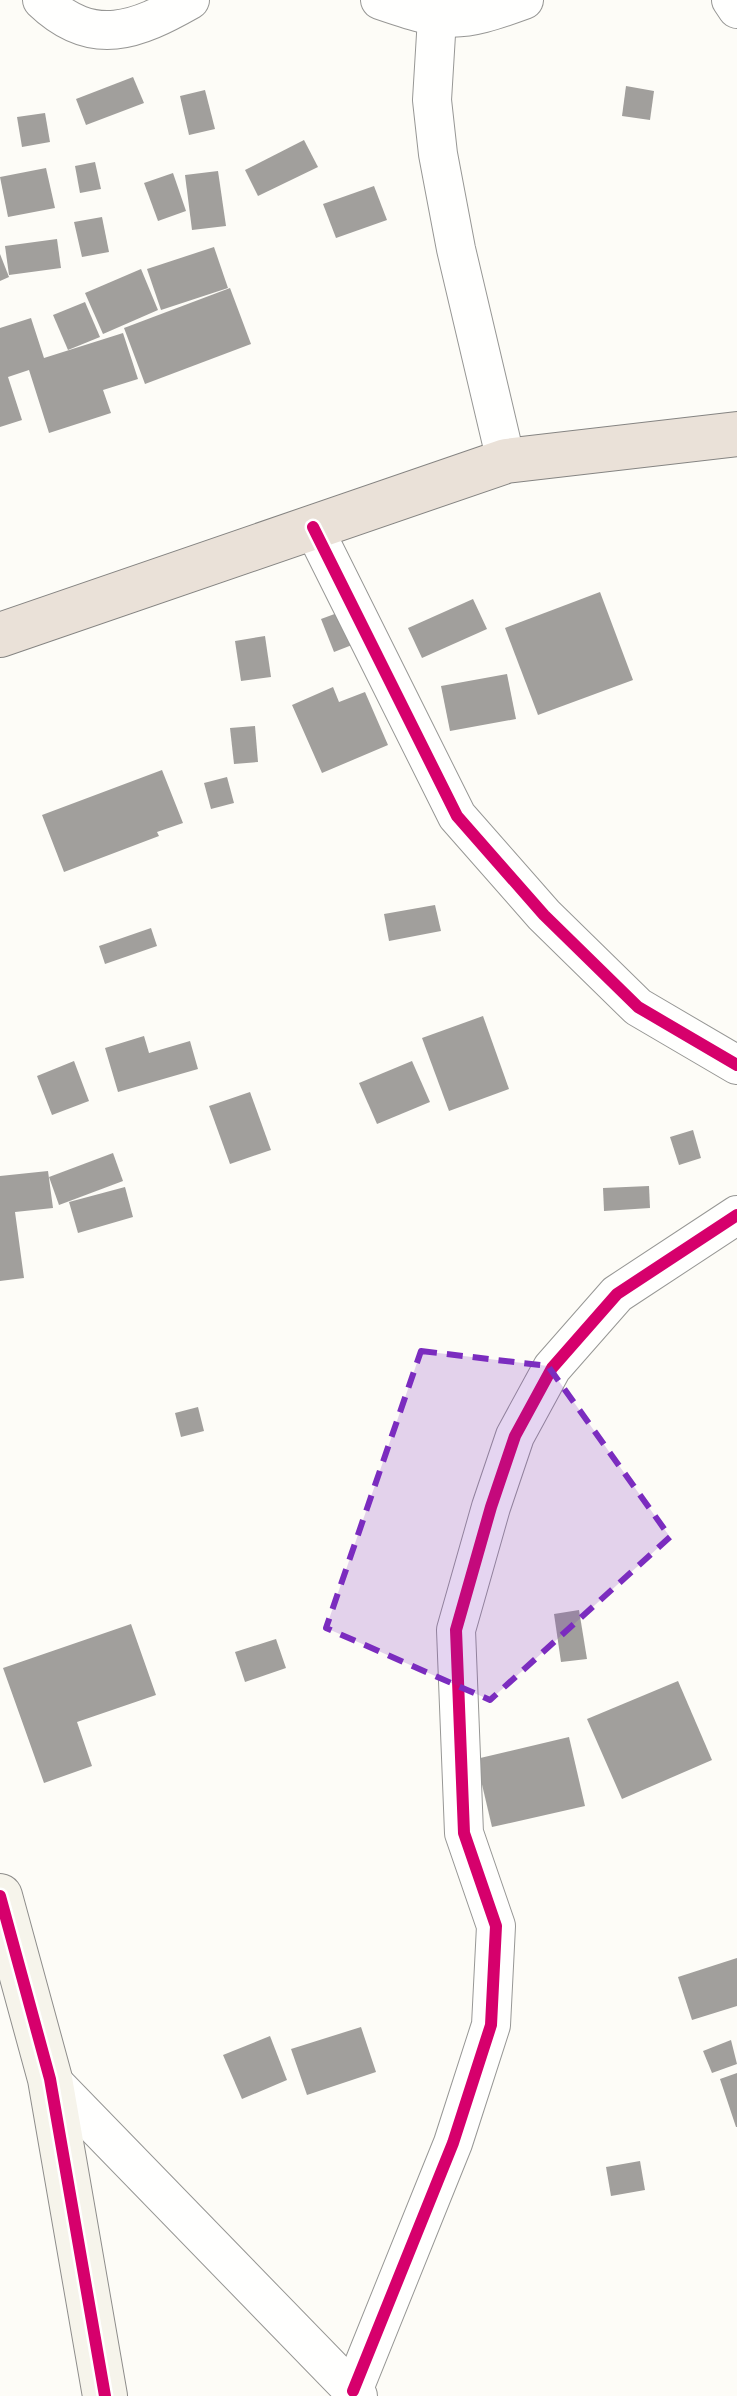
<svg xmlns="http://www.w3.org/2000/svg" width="737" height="2396" font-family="'PT Serif',serif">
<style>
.building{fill:#a19f9c}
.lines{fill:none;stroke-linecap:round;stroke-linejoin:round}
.street-casing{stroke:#979795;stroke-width:40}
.secondary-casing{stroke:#8e8d8b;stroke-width:46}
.highway-casing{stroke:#858482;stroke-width:46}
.street{stroke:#fffffe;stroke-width:38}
.secondary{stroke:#f6f4eb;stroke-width:44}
.highway{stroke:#eae1d8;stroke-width:44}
.cycleway-casing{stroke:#fff;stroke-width:17}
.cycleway{stroke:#d6006c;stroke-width:12}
.marked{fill:#7b2cbf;fill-opacity:0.2;stroke:#7b2cbf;stroke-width:6;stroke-dasharray:16 10;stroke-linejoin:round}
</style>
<rect width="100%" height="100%" fill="#fdfcf7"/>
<g class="building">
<path d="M133 77 144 103 86 125 76 99Z"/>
<path d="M626 86 654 91 650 120 622 116Z"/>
<path d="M205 90 215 129 189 135 180 96Z"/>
<path d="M45 113 50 142 22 147 17 117Z"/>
<path d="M304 140 318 167 258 196 245 170Z"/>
<path d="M95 162 101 189 80 193 75 166Z"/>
<path d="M46 168 55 208 8 217 0 177Z"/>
<path d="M218 171 226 226 192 230 185 175Z"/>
<path d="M173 173 186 211 158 221 144 183Z"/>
<path d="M374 186 387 220 336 238 323 204Z"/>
<path d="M102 217 109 252 82 257 74 222Z"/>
<path d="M57 239 61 268 9 275 5 246Z"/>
<path d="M214 247 228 288 161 310 147 269Z"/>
<path d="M0 254 9 277 0 281Z"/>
<path d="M141 269 158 310 103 334 85 293Z"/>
<path d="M230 288 251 344 145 384 124 328Z"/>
<path d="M85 302 100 337 68 350 53 315Z"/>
<path d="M31 318 44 358 123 333 138 379 103 390 111 413 49 433 29 370 8 377 22 420 0 427V328Z"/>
<path d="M600 592 633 680 538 715 505 628Z"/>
<path d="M473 599 487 629 422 658 408 628Z"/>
<path d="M340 612 352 645 334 652 321 619Z"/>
<path d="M265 636 271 677 241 681 235 641Z"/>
<path d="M507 674 516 719 450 731 441 686Z"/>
<path d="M333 687 339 702 365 692 388 745 322 773 292 705Z"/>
<path d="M255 726 258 762 234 764 230 728Z"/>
<path d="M162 770 183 823 157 832 159 836 64 872 42 815Z"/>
<path d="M227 777 234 803 211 809 204 783Z"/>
<path d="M435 905 441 931 389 941 384 914Z"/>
<path d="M151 928 157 946 105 964 99 946Z"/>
<path d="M483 1016 509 1089 449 1111 422 1038Z"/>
<path d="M144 1036 149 1053 190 1041 198 1069 118 1092 105 1048Z"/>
<path d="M74 1061 89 1101 52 1115 37 1076Z"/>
<path d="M412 1061 430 1102 377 1124 359 1083Z"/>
<path d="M250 1092 271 1150 230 1164 209 1106Z"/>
<path d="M693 1130 701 1158 679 1165 670 1137Z"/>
<path d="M113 1153 123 1181 59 1205 49 1177Z"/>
<path d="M48 1171 53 1208 15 1212 24 1278 0 1281V1176Z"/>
<path d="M649 1186 650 1208 604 1211 603 1188Z"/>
<path d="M125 1187 133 1217 78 1233 69 1202Z"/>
<path d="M198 1407 204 1431 181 1437 175 1413Z"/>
<path d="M579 1610 587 1659 561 1662 554 1614Z"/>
<path d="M131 1624 156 1695 77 1722 92 1766 44 1783 3 1668Z"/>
<path d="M276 1639 286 1668 245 1682 235 1652Z"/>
<path d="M678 1681 712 1760 622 1799 587 1719Z"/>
<path d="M569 1737 585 1806 492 1827 476 1759Z"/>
<path d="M737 1958V2006L692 2020 678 1977Z"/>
<path d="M361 2027 376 2072 307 2095 291 2049Z"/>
<path d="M270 2036 287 2080 242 2099 223 2055Z"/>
<path d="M731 2040 737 2064 712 2073 703 2051Z"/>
<path d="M737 2073V2127H736L720 2079Z"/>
<path d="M640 2161 645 2190 611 2196 606 2167Z"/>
</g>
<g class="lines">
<defs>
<g id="street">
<path d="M42 0C93 49 137 30 190 0"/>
<path d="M380 0C447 23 458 24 524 0"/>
<path d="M731 0 737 9"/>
<path d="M437 18 432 100 438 154 456 249 506 461"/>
<path d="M313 527 457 816 544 915 638 1007 737 1065"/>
<path d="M50 2079 358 2396"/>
<path d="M353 2391 453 2143 491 2025 496 1926 464 1833 456 1630 491 1507 515 1436 552 1368 617 1294 737 1215"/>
</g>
<path id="secondary" d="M0 1896 50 2079 105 2396"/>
<path id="highway" d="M0 635 506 461 737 434"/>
</defs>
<use href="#street" class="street-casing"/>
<use href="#secondary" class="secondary-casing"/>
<use href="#highway" class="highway-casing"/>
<use href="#street" class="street"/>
<use href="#secondary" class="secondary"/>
<use href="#highway" class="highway"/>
<defs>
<g id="cycleway">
<path d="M313 527 457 816 544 915 638 1007 737 1065"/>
<path d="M0 1896 50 2079 105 2396"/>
<path d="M353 2391 453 2143 491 2025 496 1926 464 1833 456 1630 491 1507 515 1436 552 1368 617 1294 737 1215"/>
</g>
</defs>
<use href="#cycleway" class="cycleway-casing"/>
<use href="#cycleway" class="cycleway"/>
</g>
<path class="marked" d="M421 1351 548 1366 670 1537 490 1700 326 1628Z"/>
</svg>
